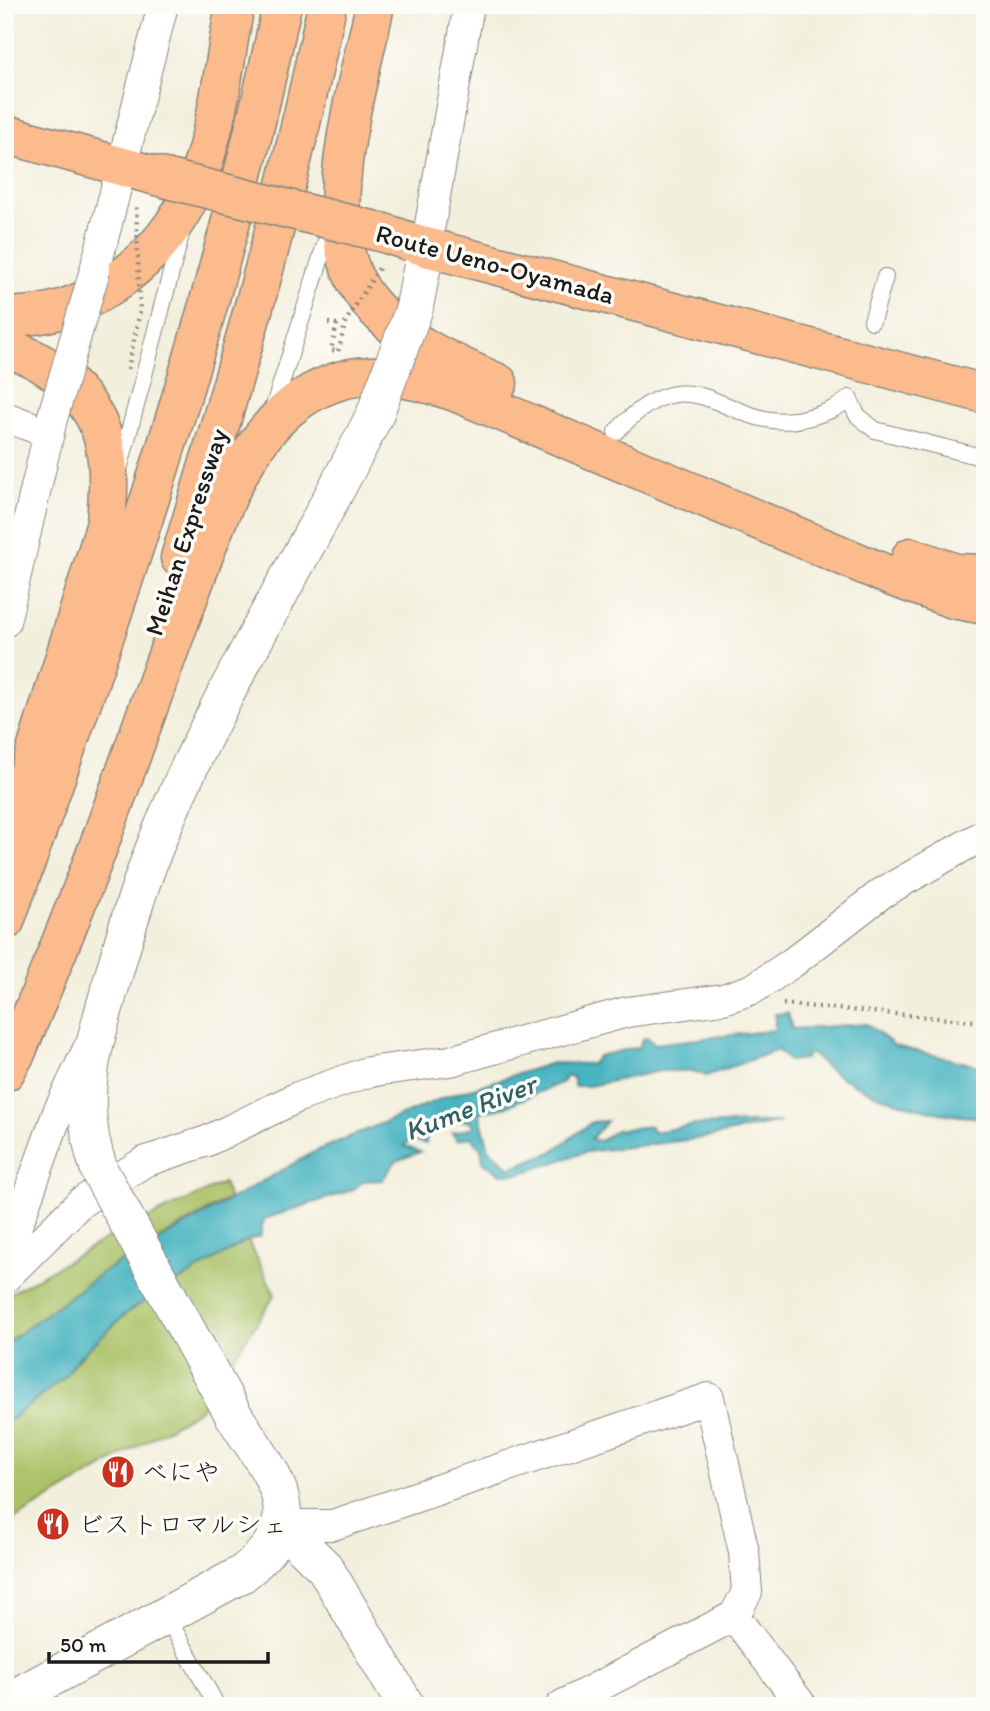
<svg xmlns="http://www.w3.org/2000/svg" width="990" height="1711" font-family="Itim,'Klee One',sans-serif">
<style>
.green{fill:#aac166;stroke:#636e41;stroke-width:2}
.water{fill:#46b4c1;stroke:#31686e;stroke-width:2}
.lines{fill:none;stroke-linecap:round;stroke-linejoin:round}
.service-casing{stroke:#88867c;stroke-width:18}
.minor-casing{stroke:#88867c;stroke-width:32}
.tertiary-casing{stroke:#88867c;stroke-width:39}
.primary-casing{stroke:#88867c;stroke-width:41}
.motorway-casing{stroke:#88867c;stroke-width:41}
.path{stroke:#88867c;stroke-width:4.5;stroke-dasharray:2 5;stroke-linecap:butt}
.service{stroke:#fff;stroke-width:16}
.minor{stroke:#fff;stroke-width:30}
.tertiary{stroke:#fff;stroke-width:37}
.primary{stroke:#fbbb8d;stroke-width:38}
.motorway{stroke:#fbbb8d;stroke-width:38}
.minor-bridge-casing{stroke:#88867c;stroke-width:32;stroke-linecap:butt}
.tertiary-bridge-casing{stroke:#88867c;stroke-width:39;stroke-linecap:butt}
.primary-bridge-casing{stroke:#88867c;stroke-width:41;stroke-linecap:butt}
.path-bridge{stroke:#88867c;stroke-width:4.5;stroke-dasharray:2 5;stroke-linecap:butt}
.minor-bridge{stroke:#fff;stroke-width:30}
.tertiary-bridge{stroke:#fff;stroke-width:37}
.primary-bridge{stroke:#fbbb8d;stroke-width:38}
.labels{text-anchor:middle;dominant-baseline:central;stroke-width:7;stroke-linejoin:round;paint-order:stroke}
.street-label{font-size:26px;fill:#1c1c1c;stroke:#fdfcf7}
.poi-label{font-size:26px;fill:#1c1c1c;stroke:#fdfcf7;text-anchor:start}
.water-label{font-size:28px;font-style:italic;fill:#2f6066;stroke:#fdfcf7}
</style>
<rect width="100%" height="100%" fill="#fdfcf7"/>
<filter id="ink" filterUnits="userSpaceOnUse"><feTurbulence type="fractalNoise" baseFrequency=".0143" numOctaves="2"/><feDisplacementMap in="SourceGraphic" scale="14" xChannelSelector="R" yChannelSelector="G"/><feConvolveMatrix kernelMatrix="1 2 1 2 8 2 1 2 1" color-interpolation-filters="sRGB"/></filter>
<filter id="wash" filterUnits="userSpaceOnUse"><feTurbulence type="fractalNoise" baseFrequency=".00686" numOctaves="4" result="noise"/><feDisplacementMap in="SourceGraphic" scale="28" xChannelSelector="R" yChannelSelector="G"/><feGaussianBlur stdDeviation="1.57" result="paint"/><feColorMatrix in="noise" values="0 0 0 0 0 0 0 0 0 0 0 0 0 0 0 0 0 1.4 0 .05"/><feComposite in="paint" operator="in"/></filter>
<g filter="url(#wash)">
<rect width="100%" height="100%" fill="#f3efdd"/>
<g class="green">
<path d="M223 1183 229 1198 103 1272 5 1344V1296L117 1233Z"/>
<path d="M248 1240 275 1295 199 1410 5 1525V1424L66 1376 74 1362 129 1311Z"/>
</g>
<path class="water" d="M788 1013 792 1029 867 1024 895 1046 975 1065H985V1118C930 1116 850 1094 812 1054L805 1055 806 1059 788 1061 778 1050 706 1076 692 1071H660L589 1086H574V1078L567 1076 561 1083 499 1109 479 1112 489 1149 510 1168 552 1152 592 1122 607 1121 591 1139 600 1141 616 1130 651 1126 653 1132 694 1125 780 1122 703 1138 586 1152 519 1174H500L483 1162 481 1148 471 1137 457 1140 452 1133 472 1128 473 1122C454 1118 442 1124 427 1136L426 1144 412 1140 404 1146 420 1152 396 1161 382 1180 364 1181 352 1190 264 1219 260 1237 248 1240 129 1311 74 1362 66 1376 5 1424V1344L103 1272 316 1151 445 1097 552 1063 592 1064 598 1056 639 1047 642 1039 648 1038 655 1044 775 1030V1014Z"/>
</g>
<g filter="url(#ink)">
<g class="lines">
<defs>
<g id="service">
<path d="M872 321 885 277"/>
<path d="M272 412 331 226"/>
<path d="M616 432C698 342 727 441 810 417 824 413 838 409 849 398L857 415 875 430 985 458"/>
<path d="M120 466 182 231"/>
<path d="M167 1617 217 1706"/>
</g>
<g id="minor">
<path d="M426 247 469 5"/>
<path d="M95 270 163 5"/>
<path d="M5 417 49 433"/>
<path d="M5 622 52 419"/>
<path d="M5 1245 13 1237 58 1112 88 1049"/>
<path d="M5 1278 80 1203 144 1162 207 1141 298 1097 368 1072 450 1061 627 1012 723 999 753 989 792 963 882 893 985 834"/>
<path d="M281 1525H333L709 1398 744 1552 747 1592 734 1616 561 1706"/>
<path d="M734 1616 802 1706"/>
</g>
<g id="tertiary">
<path d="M414 309 426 247"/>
<path d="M100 1172C74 1100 93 1050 112 981 126 931 140 882 160 834 219 689 306 555 375 414"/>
<path d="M281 1525 325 1568 406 1706"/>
<path d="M5 1703 242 1574C317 1516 271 1476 233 1414"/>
</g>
<g id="primary">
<path d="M5 134 156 176"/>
<path d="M384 233 426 247 985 394"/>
</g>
<g id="motorway">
<path d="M375 5C359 85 312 225 365 296 398 340 449 362 498 383"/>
<path d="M5 316C44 318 78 307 110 286 214 218 214 116 235 5"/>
<path d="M5 348C50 360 97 399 105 447 110 472 108 497 106 523L9 838"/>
<path d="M911 557 956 573 985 574"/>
<path d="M180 558C236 376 289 192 327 5"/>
<path d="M5 921C113 620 217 319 282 5"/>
<path d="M5 1072 16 1053C46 979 77 906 104 831 131 757 157 682 185 607 210 541 236 449 293 405 347 364 393 373 453 391L895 578 953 599 985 605"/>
</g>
</defs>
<use href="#service" class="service-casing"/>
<use href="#minor" class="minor-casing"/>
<use href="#tertiary" class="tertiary-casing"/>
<use href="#primary" class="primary-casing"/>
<use href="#motorway" class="motorway-casing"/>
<g class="path">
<path d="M328 323 337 324"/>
<path d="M783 1004 985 1022"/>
</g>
<use href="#service" class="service"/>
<use href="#minor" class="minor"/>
<use href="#tertiary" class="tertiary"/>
<use href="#primary" class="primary"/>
<use href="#motorway" class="motorway"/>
<defs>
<path id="minor-bridge" d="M52 419 95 270"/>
<g id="tertiary-bridge">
<path d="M375 414 414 309"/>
<path d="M100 1172 233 1414"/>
</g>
<path id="primary-bridge" d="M156 176 384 233"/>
</defs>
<use href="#minor-bridge" class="minor-bridge-casing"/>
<use href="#tertiary-bridge" class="tertiary-bridge-casing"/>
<use href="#primary-bridge" class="primary-bridge-casing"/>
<g class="path-bridge">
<path d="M337 324 331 350 338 352 346 321 381 265"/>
<path d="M128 369 140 311 136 203"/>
</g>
<use href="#minor-bridge" class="minor-bridge"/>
<use href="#tertiary-bridge" class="tertiary-bridge"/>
<use href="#primary-bridge" class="primary-bridge"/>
</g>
</g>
<defs>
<symbol id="restaurant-disc" viewBox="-11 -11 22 22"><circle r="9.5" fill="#c8321e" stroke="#fdfcf7"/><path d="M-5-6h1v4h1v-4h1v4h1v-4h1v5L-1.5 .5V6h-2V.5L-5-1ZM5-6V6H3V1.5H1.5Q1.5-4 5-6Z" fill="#fff"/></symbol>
</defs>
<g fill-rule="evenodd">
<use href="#restaurant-disc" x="99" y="1453" width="38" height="38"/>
<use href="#restaurant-disc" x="34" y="1505" width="38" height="38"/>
</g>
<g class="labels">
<g class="street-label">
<text transform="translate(495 264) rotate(15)">Route Ueno-Oyamada</text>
<text transform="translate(186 532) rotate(-72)">Meihan Expressway</text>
</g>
<g class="poi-label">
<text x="142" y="1472">べにや</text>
<text x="78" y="1524">ビストロマルシェ</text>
</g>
<g class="water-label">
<text transform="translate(470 1107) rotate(-21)">Kume River</text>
</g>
</g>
<rect width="990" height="1711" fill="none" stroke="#fdfcf7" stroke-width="28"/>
<path d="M49 1652v10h219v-10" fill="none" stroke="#1c1c1c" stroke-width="3.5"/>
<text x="60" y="1652" font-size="21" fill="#1c1c1c" stroke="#fdfcf7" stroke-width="5" paint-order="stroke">50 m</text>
</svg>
